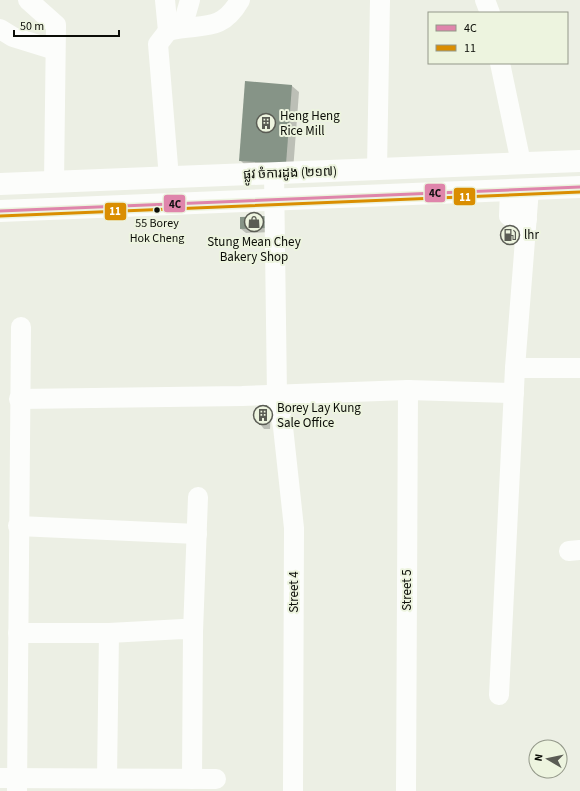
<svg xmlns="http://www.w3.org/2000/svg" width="580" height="791" font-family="'Source Sans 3','Noto Sans Khmer',sans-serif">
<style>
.shadow{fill:#0003}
.building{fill:#869487}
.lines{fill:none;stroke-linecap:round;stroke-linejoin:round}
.minor{stroke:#fcfdfb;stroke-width:20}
.major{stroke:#fcfdfb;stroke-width:22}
.bus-1-casing{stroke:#edf4df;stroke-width:6}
.bus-2-casing{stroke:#edf4df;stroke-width:6}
.bus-1{stroke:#df85ab;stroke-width:3}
.bus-2{stroke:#da8e01;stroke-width:3}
.bus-dot{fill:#0b0d07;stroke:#edf4df;stroke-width:1.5}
.labels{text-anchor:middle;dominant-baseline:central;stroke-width:4;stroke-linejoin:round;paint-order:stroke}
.bus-label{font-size:12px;fill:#0b0d07;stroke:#edf4df}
.poi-label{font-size:13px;fill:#0b0d07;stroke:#edf4df;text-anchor:start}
.street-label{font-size:13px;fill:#0b0d07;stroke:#edf4df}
.line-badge{stroke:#edf4df;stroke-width:1.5}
.badge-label{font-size:11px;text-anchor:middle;font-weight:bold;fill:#fff}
.pale-badge-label{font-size:11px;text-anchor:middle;font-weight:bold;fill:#111}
</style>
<rect width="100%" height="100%" fill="#ecefe4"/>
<g class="shadow">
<path d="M246 82 292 86 299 92 293 171 247 167 240 160Z"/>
<path d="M267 217 272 232 246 233 241 229Z"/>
<path d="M267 406 271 410 270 429H264L260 424Z"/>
</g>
<g class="building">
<path d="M245 81 292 85 286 164 239 161Z"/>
<path d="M267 216 268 228 240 229V217Z"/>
<path d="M260 404 267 405 266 425H259Z"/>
</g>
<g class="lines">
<g class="minor">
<path d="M28 0 56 25 54 182"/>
<path d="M165 0 168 31"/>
<path d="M485 0 490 13"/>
<path d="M182 28 190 0"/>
<path d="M0 29 13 37 55 50"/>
<path d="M500 63 521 163"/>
<path d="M377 169 380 0"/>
<path d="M274 173 277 395 283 427 294 528 293 791"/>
<path d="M169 178 158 44 168 31C200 22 220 35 240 0"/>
<path d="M510 190 509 216 514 219H527"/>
<path d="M515 368H580"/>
<path d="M19 399 242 396 408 390 514 393"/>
<path d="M18 526 197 534"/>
<path d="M569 551 580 550"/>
<path d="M18 633H109L183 629 193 632"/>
<path d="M499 695 515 368 529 189"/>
<path d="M0 778 216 779"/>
<path d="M107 778 109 633"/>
<path d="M192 779 193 632 198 497"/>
<path d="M17 791 21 327"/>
<path d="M406 791 408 390"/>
</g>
<g class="major">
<path d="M0 184 580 161"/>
<path d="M0 211 580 187"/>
</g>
<defs>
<path id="bus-1" d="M0 211 580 187"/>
<path id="bus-2" d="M0 216 580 192"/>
</defs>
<use href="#bus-1" class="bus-1-casing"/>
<use href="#bus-2" class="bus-2-casing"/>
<use href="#bus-1" class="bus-1"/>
<use href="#bus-2" class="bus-2"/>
</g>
<defs>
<symbol id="building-ring" viewBox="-11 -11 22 22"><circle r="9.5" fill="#edf4df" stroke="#5a5c54" stroke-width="1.5"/><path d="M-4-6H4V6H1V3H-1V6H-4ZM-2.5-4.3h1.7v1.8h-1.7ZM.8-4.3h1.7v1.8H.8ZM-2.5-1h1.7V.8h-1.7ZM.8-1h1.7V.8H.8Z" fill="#5a5c54"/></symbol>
<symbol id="shop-ring" viewBox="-11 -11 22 22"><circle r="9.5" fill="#edf4df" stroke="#5a5c54" stroke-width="1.5"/><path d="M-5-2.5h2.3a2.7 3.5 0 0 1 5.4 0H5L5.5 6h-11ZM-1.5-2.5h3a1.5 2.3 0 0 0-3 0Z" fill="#5a5c54"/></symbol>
<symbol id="fuel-ring" viewBox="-11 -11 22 22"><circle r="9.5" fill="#edf4df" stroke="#5a5c54" stroke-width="1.5"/><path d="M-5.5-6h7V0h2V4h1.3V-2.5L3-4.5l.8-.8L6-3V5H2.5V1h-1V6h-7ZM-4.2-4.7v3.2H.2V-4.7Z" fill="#5a5c54"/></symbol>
</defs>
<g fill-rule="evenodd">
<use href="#building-ring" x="255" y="112" width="22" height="22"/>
<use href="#shop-ring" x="243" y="211" width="22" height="22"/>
<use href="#fuel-ring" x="499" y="224" width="22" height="22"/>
<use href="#building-ring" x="252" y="404" width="22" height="22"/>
</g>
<circle class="bus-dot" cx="157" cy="210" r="3.5"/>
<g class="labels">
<g class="bus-label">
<text x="157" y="223">55 Borey<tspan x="157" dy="15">Hok Cheng</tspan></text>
</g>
<g class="poi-label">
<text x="280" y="116">Heng Heng<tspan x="280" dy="15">Rice Mill</tspan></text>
<text x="524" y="235">lhr</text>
<text x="254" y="242" text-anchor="middle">Stung Mean Chey<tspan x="254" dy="15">Bakery Shop</tspan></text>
<text x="277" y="408">Borey Lay Kung<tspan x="277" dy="15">Sale Office</tspan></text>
</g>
<g class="street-label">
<text transform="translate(290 173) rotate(-2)">ផ្លូវ ចំការដូង (២១៧)</text>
<text transform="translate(407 590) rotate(-90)">Street 5</text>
<text transform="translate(294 592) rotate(-90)">Street 4</text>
</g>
</g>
<g class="line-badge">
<rect x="424" y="183" width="22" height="20" rx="4" fill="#df85ab"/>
<rect x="453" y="187" width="23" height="19" rx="4" fill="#da8e01"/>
<rect x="163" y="194" width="23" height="19" rx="4" fill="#df85ab"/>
<rect x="104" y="202" width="23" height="19" rx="4" fill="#da8e01"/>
</g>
<g class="badge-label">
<text x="465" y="201">11</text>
<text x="115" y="215">11</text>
</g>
<g class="pale-badge-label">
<text x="435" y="197">4C</text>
<text x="175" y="208">4C</text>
</g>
<rect x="428" y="12" width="140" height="52" fill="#edf4df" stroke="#939889"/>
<rect x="436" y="25" width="20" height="6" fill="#df85ab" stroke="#939889"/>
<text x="464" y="32" font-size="12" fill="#0b0d07">4C</text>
<rect x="436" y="45" width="20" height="6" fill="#da8e01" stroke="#939889"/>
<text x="464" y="52" font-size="12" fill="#0b0d07">11</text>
<g transform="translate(548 759) rotate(279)"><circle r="19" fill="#edf4df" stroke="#939889"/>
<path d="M0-3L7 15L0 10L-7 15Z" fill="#5a5c54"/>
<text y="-6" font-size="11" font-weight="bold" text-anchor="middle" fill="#0b0d07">N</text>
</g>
<path d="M14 30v6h105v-6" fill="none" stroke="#0b0d07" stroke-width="2"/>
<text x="20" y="30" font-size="12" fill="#0b0d07" stroke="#edf4df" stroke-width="3" paint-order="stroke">50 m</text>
</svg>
